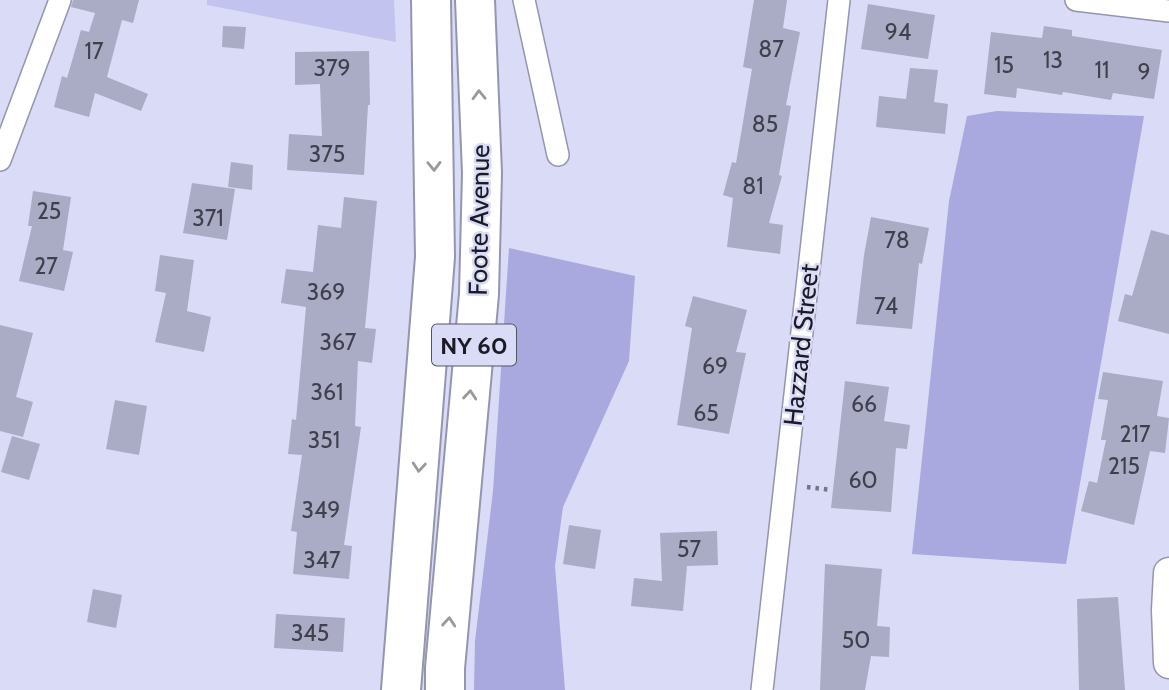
<svg xmlns="http://www.w3.org/2000/svg" width="1169" height="690" font-family="Cabin,sans-serif">
<style>
.green{fill:#c3c3ef}
.forest{fill:#a9a9df}
.building{fill:#aaabc5}
.lines{fill:none;stroke-linecap:round;stroke-linejoin:round}
.street-casing{stroke:#9495ae;stroke-width:24}
.secondary-casing{stroke:#9495ae;stroke-width:33}
.highway-casing{stroke:#9495ae;stroke-width:42}
.path{stroke:#747587;stroke-width:4.5;stroke-dasharray:3.5 5;stroke-linecap:butt}
.street{stroke:#fff;stroke-width:21}
.secondary{stroke:#fff;stroke-width:30}
.highway{stroke:#fff;stroke-width:38}
.oneway{stroke:#98989d}
.labels{text-anchor:middle;dominant-baseline:central;stroke-width:5;stroke-linejoin:round;paint-order:stroke}
.number-label{font-size:23px;fill:#3f3f4d}
.shield{fill:#dadbf7;stroke:#545564;stroke-width:2}
.shield-label{font-size:24px;font-weight:bold;fill:#1b1b25}
.street-label{font-size:26px;fill:#1b1b25;stroke:#dadbf7}
</style>
<rect width="100%" height="100%" fill="#dadbf7"/>
<path class="green" d="M207 0H394L396 42 207 5Z"/>
<g class="forest">
<path d="M997 111 1144 116 1066 564 912 554 949 201 967 116Z"/>
<path d="M509 248 635 276 629 361 563 507 555 566 565 690H474L475 641 493 491Z"/>
</g>
<g class="building">
<path d="M73 0H139L133 23 122 20 107 77 148 94 141 111 95 93 89 117 54 107 62 76 67 78 81 30 89 32 95 13 71 7Z"/>
<path d="M754 0H787L783 28 800 32 786 105 791 106 779 175 782 176 769 223 783 225 780 254 727 247 733 198 723 195 732 162 736 163 752 69 743 67Z"/>
<path d="M868 4 935 15 928 59 861 49Z"/>
<path d="M223 26 246 27 244 49 222 47Z"/>
<path d="M1044 26 1072 30V36L1162 50 1154 99 1113 93 1111 100 1063 92 1062 95 1017 88 1016 98 984 94 991 32 1042 38Z"/>
<path d="M369 51 370 105H368L364 175 287 170 289 134 322 136 320 84 295 85V52Z"/>
<path d="M910 68 938 70 934 102 948 104 945 134 876 127 879 96 906 99Z"/>
<path d="M231 162 253 165 252 190 228 187Z"/>
<path d="M192 183 235 189 227 240 183 233Z"/>
<path d="M33 191 71 197 63 250 73 252 64 291 19 281 32 226H28Z"/>
<path d="M344 197 377 201 365 328 376 329 372 363 358 361 355 426 361 427 344 545 352 546 349 579 293 574 297 532 291 531 302 455 288 454 292 419 296 420 306 307 281 303 286 269 313 272 318 225 341 228Z"/>
<path d="M871 217 929 228 922 264 919 263 912 329 856 324 864 255Z"/>
<path d="M1151 230 1169 235V334L1118 321 1125 294 1132 296Z"/>
<path d="M160 255 194 260 187 311 211 317 204 352 155 342 166 293 155 291Z"/>
<path d="M693 296 747 310 736 352 746 353 729 434 677 425 692 328 685 326Z"/>
<path d="M0 325 33 333 16 397 33 402 23 437 0 431Z"/>
<path d="M1103 372 1163 381 1157 416 1169 418 1165 453 1150 451 1134 525 1081 511 1089 481 1097 483 1106 440H1101L1108 400 1098 399Z"/>
<path d="M845 381 889 387 884 421 910 425 907 449 896 448 891 512 831 508Z"/>
<path d="M115 400 147 406 139 455 106 449Z"/>
<path d="M12 436 40 444 29 480 1 472Z"/>
<path d="M569 525 601 530 595 569 563 564Z"/>
<path d="M717 531 718 565 687 566 683 611 631 606 634 578 662 581 660 533Z"/>
<path d="M825 564 882 569 877 626 890 627 889 657 871 656 865 690H820Z"/>
<path d="M93 589 122 595 116 628 87 622Z"/>
<path d="M1118 597 1125 690H1079L1077 599Z"/>
<path d="M276 614 345 618 343 652 274 648Z"/>
</g>
<g class="lines">
<defs>
<g id="street">
<path d="M524 0 558 155"/>
<path d="M1076 0 1169 11"/>
<path d="M0 160 60 0"/>
<path d="M762 690 839 0"/>
</g>
<path id="secondary" d="M1169 573 1167 610 1169 663"/>
<g id="highway">
<path d="M401 690 435 257 431 0"/>
<path d="M445 690V668L479 294 482 173 475 0"/>
</g>
</defs>
<use href="#street" class="street-casing"/>
<use href="#secondary" class="secondary-casing"/>
<use href="#highway" class="highway-casing"/>
<path class="path" d="M807 487 832 490"/>
<use href="#street" class="street"/>
<use href="#secondary" class="secondary"/>
<use href="#highway" class="highway"/>
</g>
<defs><path id="oneway-chevron" d="M-2-3.5L2.5 0L-2 3.5" fill="none" stroke-width="1.6" stroke-linecap="round" stroke-linejoin="round" transform="scale(1.75)"/></defs>
<g class="oneway">
<use href="#oneway-chevron" transform="translate(479 95) rotate(-92)"/>
<use href="#oneway-chevron" transform="translate(434 166) rotate(89)"/>
<use href="#oneway-chevron" transform="translate(470 395) rotate(-85)"/>
<use href="#oneway-chevron" transform="translate(419 467) rotate(95)"/>
<use href="#oneway-chevron" transform="translate(449 622) rotate(-85)"/>
</g>
<g class="labels">
<g class="number-label">
<text x="898" y="32">94</text>
<text x="771" y="49">87</text>
<text x="94" y="51">17</text>
<text x="1053" y="60">13</text>
<text x="1004" y="65">15</text>
<text x="332" y="68">379</text>
<text x="1102" y="70">11</text>
<text x="1144" y="72">9</text>
<text x="765" y="124">85</text>
<text x="327" y="154">375</text>
<text x="753" y="186">81</text>
<text x="49" y="211">25</text>
<text x="208" y="218">371</text>
<text x="897" y="240">78</text>
<text x="46" y="266">27</text>
<text x="326" y="292">369</text>
<text x="886" y="306">74</text>
<text x="338" y="342">367</text>
<text x="715" y="366">69</text>
<text x="327" y="392">361</text>
<text x="864" y="404">66</text>
<text x="706" y="413">65</text>
<text x="1135" y="434">217</text>
<text x="324" y="440">351</text>
<text x="1124" y="466">215</text>
<text x="863" y="480">60</text>
<text x="321" y="510">349</text>
<text x="689" y="549">57</text>
<text x="322" y="560">347</text>
<text x="310" y="633">345</text>
<text x="856" y="640">50</text>
</g>
<rect class="shield" x="432" y="324.5" width="84" height="41" rx="5"/>
<g class="shield-label">
<text x="474" y="345">NY 60</text>
</g>
<g class="street-label">
<text transform="translate(479 220) rotate(-89)">Foote Avenue</text>
<text transform="translate(801 345) rotate(-84)">Hazzard Street</text>
</g>
</g>
</svg>
